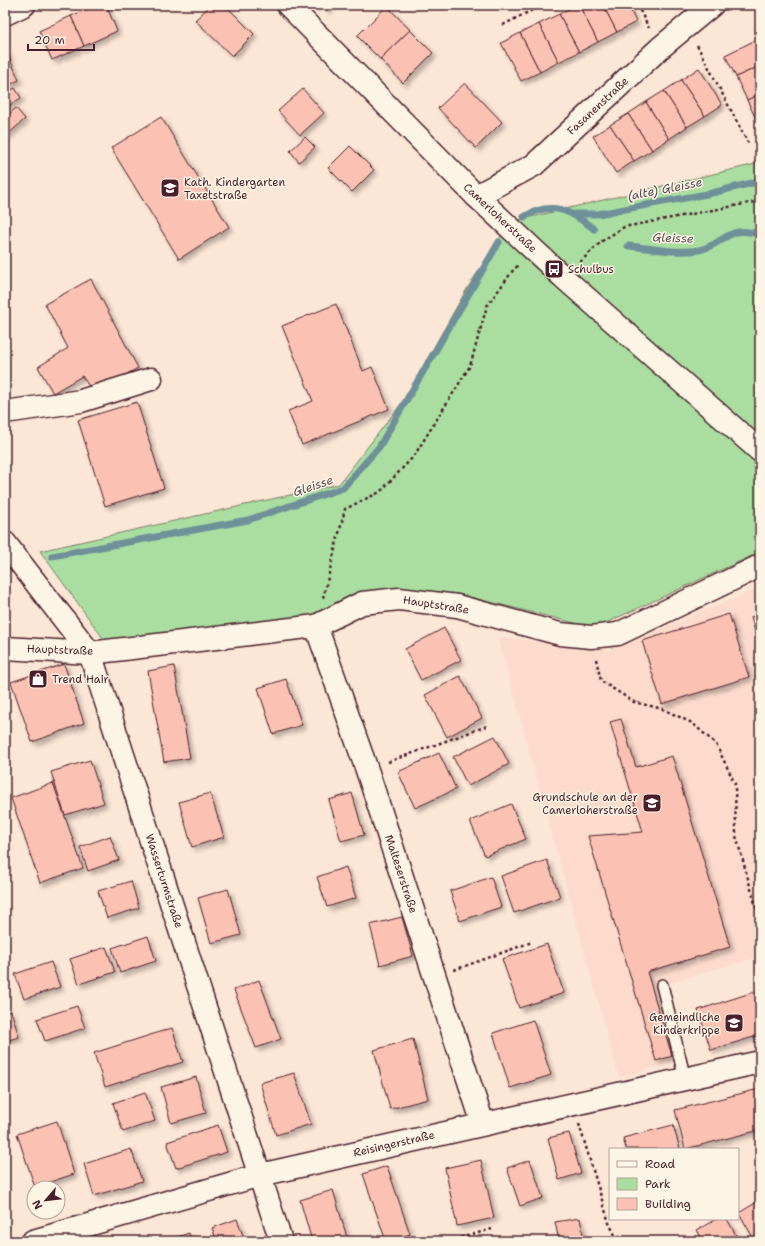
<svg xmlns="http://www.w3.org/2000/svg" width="765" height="1246" font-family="'Shantell Sans',sans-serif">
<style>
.built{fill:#fcdbcc}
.green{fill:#a9dea0;stroke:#7a7e66}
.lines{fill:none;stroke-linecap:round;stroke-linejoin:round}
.stream{stroke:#709099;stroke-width:7}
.building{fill:#fbc2b3;stroke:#4a1f2b;filter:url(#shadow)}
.lane-casing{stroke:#4a1f2b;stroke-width:14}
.street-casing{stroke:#4a1f2b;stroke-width:25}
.path{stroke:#4a1f2b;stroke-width:2.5;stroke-dasharray:3 3;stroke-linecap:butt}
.lane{stroke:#fcf5e5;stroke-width:11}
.street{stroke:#fcf5e5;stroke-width:22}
.labels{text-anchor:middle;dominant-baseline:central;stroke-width:3;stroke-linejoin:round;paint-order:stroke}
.street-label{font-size:11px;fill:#4a1f2b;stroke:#fcf5e5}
.poi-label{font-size:11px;fill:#4a1f2b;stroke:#fcf5e5;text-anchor:start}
.water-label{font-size:12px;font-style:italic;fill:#5a4e59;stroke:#fcf5e5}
</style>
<defs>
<filter id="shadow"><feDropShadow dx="3.5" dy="3.5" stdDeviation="2" flood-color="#0004"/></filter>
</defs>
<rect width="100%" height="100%" fill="#fce6d6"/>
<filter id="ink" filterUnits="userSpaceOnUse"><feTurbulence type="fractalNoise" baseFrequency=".025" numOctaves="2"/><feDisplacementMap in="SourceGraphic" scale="8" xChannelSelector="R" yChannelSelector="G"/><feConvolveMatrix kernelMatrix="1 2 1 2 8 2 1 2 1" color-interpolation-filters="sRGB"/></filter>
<g filter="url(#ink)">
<path class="built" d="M760 588V956L660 986 681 1059 619 1078 498 637 609 650Z"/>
<path class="green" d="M760 163V552L595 628 458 594 398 592 359 594 306 618 105 641 40 551 339 484 404 400 465 292 510 222Z"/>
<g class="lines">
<g class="stream">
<path d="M574 214H598L712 193 760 181"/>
<path d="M524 217C552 200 571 211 594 229"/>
<path d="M628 246C651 248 676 254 699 250 724 245 729 223 760 235"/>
<path d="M52 556 248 520 343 488 379 447 499 242"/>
</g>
</g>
<g class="building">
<path d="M96 5H106L117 31 84 46 71 16Z"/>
<path d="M211 5H225L254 34 232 56 195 20Z"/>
<path d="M321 5H332L327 10Z"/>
<path d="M576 5H579L598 42 579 52 559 14Z"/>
<path d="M579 5H603L617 32 598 42Z"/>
<path d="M603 5H628L636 22 617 32Z"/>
<path d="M387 6 410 30 380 59 357 36Z"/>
<path d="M559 14 579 52 559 62 539 24Z"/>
<path d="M71 16 84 46 52 60 39 31Z"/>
<path d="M539 24 559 62 540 72 520 33Z"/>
<path d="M410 30 433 53 403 83 380 59Z"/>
<path d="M520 33 540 72 521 81 501 43Z"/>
<path d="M760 38V66L736 77 725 55Z"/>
<path d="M5 48 19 80 5 87Z"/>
<path d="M760 66V94L747 100 736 77Z"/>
<path d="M699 68 722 105 705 116 681 80Z"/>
<path d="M681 80 705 116 687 127 664 91Z"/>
<path d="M465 83 502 122 476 148 438 108Z"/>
<path d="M15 88 21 98 5 108V93Z"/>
<path d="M303 89 324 113 300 135 278 111Z"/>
<path d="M664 91 687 127 669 139 646 102Z"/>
<path d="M760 94V122L758 123 747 100Z"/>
<path d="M646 102 669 139 652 150 628 114Z"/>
<path d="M16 108 25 119 5 137V118Z"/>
<path d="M628 114 652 150 634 161 610 125Z"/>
<path d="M161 117 229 227 179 259 111 148Z"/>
<path d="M610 125 634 161 616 173 593 136Z"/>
<path d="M305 137 315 147 299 162 290 151Z"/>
<path d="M350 146 374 170 352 192 328 168Z"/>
<path d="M91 279 138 368 93 392 82 376 53 393 38 367 68 348 45 304Z"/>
<path d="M336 304 363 371 372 367 389 409 302 445 288 411 313 401 282 326Z"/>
<path d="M137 402 164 488 105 506 78 420Z"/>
<path d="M729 614 749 677 662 704 642 641Z"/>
<path d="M760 615V649L751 617Z"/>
<path d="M444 628 461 660 421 680 405 649Z"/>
<path d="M64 664 84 723 32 742 11 682Z"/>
<path d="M174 666 190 758 164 762 148 671Z"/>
<path d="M460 676 482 718 447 737 425 695Z"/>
<path d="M286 679 302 725 273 734 258 688Z"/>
<path d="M621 719 636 767 672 756 730 947 647 972 672 1056 656 1061 588 836 643 832 610 722Z"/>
<path d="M495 736 509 764 468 786 453 757Z"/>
<path d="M439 753 456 789 415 808 398 772Z"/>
<path d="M90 760 104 803 65 815 51 772Z"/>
<path d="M53 783 83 868 40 883 11 798Z"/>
<path d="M210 793 224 837 192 847 179 802Z"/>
<path d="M352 793 364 835 341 841 329 800Z"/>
<path d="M511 804 526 839 485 856 470 821Z"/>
<path d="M110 836 119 860 88 871 80 847Z"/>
<path d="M547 860 560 897 514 913 501 876Z"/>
<path d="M346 867 356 898 327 907 317 877Z"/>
<path d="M491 877 501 907 460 921 450 891Z"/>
<path d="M131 881 139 908 107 918 98 891Z"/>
<path d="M228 889 241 935 211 943 198 898Z"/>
<path d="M402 917 413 956 380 965 370 925Z"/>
<path d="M148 936 156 961 120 973 112 948Z"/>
<path d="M547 944 564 993 519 1008 502 959Z"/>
<path d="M106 947 115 972 79 984 70 959Z"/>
<path d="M51 962 60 987 24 999 15 974Z"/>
<path d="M259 980 281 1039 256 1048 234 990Z"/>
<path d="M760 990V1035L711 1050 698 1010Z"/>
<path d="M77 1006 85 1028 45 1041 37 1019Z"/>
<path d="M11 1011 19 1037 5 1041V1012Z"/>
<path d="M533 1020 551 1075 510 1088 493 1033Z"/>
<path d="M172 1028 183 1062 105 1087 94 1053Z"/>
<path d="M413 1039 428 1099 390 1109 374 1050Z"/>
<path d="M294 1073 311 1124 276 1135 260 1083Z"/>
<path d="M196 1077 206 1113 171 1123 161 1087Z"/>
<path d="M759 1089 760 1130 685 1149 675 1110Z"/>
<path d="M145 1092 155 1121 123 1132 113 1103Z"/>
<path d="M57 1121 74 1174 35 1187 17 1134Z"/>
<path d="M218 1125 227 1152 176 1168 167 1142Z"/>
<path d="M673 1125 680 1149H626L623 1138Z"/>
<path d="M569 1133 581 1173 559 1180 548 1138Z"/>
<path d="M131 1149 142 1181 94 1196 84 1164Z"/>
<path d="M481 1160 494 1218 457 1226 445 1168Z"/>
<path d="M530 1160 543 1198 520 1206 507 1168Z"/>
<path d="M387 1166 410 1234 390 1241H386L363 1174Z"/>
<path d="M333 1190 348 1241H312L300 1200Z"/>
<path d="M760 1200V1241H755L739 1213Z"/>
<path d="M580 1218 584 1241H559L555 1222Z"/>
<path d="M237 1219 245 1241H217L212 1228Z"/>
<path d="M716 1219H727L739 1241H703L697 1230Z"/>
<path d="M189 1233 191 1241H165Z"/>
<path d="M686 1237 688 1241H679Z"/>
</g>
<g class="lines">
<defs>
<path id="lane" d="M662 985 685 1079"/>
<g id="street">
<path d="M288 5 476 196 564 278 760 451"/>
<path d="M5 14 24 5"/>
<path d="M476 196 534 165 660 48 712 5"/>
<path d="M5 412 81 401 151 379"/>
<path d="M5 543 90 653 281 1241"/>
<path d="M316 626 367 770 483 1124"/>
<path d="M5 648 90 653 316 626 362 603 399 599 457 606 560 634 591 637 618 634 760 566"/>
<path d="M33 1241 260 1175 760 1062"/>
</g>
</defs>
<use href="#lane" class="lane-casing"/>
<use href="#street" class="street-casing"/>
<g class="path">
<path d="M637 5 649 28"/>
<path d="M503 25 542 5"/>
<path d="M697 45 748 143"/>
<path d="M580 262 602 241 624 227 760 201"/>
<path d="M323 598 345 509 380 492 414 456 470 366 487 306 514 269 519 265"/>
<path d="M596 659 601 681 634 702 663 709 692 723 716 744 735 784 736 836 760 921"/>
<path d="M388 762 487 726"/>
<path d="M454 970 532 942"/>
<path d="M579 1124 609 1223 618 1241"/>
<path d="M449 1241 492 1229"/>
</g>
<use href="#lane" class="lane"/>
<use href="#street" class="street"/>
</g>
</g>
<defs>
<symbol id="school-square" viewBox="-11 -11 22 22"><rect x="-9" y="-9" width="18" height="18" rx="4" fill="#4a1f2b" stroke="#fcf5e5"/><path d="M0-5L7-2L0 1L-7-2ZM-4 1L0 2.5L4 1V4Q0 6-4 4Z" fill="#fff"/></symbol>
<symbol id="bus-square" viewBox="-11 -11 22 22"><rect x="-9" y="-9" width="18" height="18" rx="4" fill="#4a1f2b" stroke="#fcf5e5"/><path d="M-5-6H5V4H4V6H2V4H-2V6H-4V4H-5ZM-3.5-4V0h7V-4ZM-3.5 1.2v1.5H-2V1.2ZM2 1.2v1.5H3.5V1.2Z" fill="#fff"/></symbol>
<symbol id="shop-square" viewBox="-11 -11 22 22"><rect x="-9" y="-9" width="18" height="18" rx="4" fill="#4a1f2b" stroke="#fcf5e5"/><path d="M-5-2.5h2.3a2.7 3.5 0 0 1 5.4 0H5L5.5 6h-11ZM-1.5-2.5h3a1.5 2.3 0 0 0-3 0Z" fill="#fff"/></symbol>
</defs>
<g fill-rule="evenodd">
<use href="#school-square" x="159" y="177" width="22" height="22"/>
<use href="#bus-square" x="543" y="258" width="22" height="22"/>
<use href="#shop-square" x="27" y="668" width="22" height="22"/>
<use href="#school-square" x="641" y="792" width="22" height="22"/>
<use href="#school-square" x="723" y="1012" width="22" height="22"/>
</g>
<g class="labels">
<g class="street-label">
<text transform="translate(598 106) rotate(-43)">Fasanenstraße</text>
<text transform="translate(500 218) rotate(43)">Camerloherstraße</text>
<text transform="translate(436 605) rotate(9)">Hauptstraße</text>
<text transform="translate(60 650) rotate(2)">Hauptstraße</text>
<text transform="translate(401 874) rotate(72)">Malteserstraße</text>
<text transform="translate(164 881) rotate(72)">Wasserturmstraße</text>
<text transform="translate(394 1144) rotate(-13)">Reisingerstraße</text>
</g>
<g class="poi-label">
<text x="184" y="182">Kath. Kindergarten<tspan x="184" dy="13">Taxetstraße</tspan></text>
<text x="568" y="269">Schulbus</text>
<text x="52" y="679">Trend Hair</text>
<text x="638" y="797" text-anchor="end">Grundschule an der<tspan x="638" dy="13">Camerloherstraße</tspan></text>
<text x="720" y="1017" text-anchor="end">Gemeindliche<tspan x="720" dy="13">Kinderkrippe</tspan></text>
</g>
<g class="water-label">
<text transform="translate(665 189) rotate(-11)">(alte) Gleisse</text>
<text transform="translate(673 238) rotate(2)">Gleisse</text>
<text transform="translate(313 486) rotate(-19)">Gleisse</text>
</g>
</g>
<rect width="765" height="1246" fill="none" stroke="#fcf5e5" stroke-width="20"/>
<rect x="10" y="10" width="745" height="1226" fill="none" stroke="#4a1f2b" stroke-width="1.5" filter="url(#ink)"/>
<rect x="609" y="1148" width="130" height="72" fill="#fcf5e5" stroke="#b59f9b"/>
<rect x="617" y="1161" width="20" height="6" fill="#fcf5e5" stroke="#b59f9b"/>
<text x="645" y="1168" font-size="12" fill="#4a1f2b">Road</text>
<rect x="617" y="1178" width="20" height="12" fill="#a9dea0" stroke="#b59f9b"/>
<text x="645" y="1188" font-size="12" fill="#4a1f2b">Park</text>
<rect x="617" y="1198" width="20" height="12" fill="#fbc2b3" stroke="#b59f9b"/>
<text x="645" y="1208" font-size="12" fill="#4a1f2b">Building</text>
<g transform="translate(46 1200) rotate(242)"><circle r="19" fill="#fcf5e5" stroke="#b59f9b"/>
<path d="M0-3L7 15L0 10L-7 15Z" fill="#4a1f2b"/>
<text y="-6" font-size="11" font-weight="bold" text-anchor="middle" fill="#4a1f2b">N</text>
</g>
<path d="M28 44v6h66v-6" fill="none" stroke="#4a1f2b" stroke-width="2"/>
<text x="34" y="44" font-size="12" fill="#4a1f2b" stroke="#fcf5e5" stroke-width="3" paint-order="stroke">20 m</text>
</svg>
